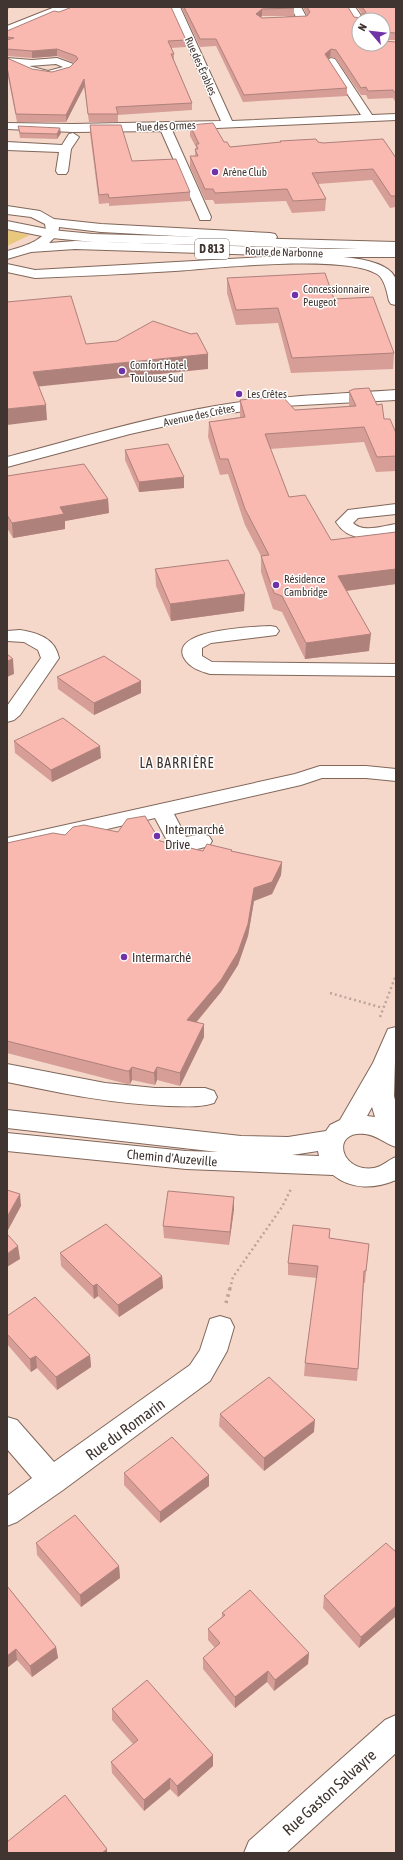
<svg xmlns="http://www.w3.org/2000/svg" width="403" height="1860" font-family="'Asap Condensed',sans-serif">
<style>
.green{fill:#e7c87d}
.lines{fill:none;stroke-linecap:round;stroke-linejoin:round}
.minor-casing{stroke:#80675a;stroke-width:2}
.major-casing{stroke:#80675a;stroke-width:2}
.path-far1{stroke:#bba499;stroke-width:2.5;stroke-dasharray:2 3;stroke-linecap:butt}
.path{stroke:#bba499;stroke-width:3.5;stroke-dasharray:2.5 4;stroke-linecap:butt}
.minor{fill:#fff;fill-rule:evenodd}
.major{fill:#fff;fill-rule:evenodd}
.wall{fill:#d69e97}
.shaded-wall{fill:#ae817b}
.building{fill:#f9b8b0;stroke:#ae817b}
.poi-dot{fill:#7032a7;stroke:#fff;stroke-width:1.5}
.labels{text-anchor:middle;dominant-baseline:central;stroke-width:3;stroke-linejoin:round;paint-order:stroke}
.far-street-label{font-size:11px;fill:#403530;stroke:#fff}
.far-poi-label{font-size:11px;fill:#403530;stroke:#fff;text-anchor:start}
.shield{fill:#fff;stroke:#79726e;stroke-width:1}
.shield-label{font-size:12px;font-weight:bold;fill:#403530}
.poi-label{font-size:13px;fill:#403530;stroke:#fff;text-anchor:start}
.street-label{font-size:13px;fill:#403530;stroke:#fff}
.neighbourhood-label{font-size:14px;letter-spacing:1px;fill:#403530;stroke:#fff}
.near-street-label{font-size:16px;fill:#403530;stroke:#fff}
</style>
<rect width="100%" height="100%" fill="#f6d8cb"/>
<path class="green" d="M7 230 30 235 7 246Z"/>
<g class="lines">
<defs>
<g id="minor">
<path d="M55 7H69L68 9 7 33V26Z"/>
<path d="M170 7H180L232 121 361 115 326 61 331 58 335 59 372 115 396 114V120L172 130 211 217 210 220H200L199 217 161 131 73 132 7 129V123L73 124 221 121Z"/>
<path d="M291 7H301L308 20 307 22 273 23 272 21 273 19 296 17Z"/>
<path d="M345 7H355L364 20H359V24L355 23Z"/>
<path d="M7 58 32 60 57 58 76 65 77 67C61 88 26 73 7 65ZM56 64 63 67 48 71 29 66Z"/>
<path d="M73 133 79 137 71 149 68 171 66 174H58L56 171 59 152 7 150V142L62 145 69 134Z"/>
<path d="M7 221 52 230 93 234 396 242V250L93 242 52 238 7 229Z"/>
<path d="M282 256C306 256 388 251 396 280 398 287 396 298 396 305L391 304 389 301C387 293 385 279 377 274 344 254 216 268 175 271 128 274 82 276 35 278L7 272V264L35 270Z"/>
<path d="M396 390V400L283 406 215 415 130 434 7 467V457C76 439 145 418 215 406 275 396 336 394 396 390Z"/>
<path d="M396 504V514L358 518 353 523C363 533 383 526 396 524V534C373 538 350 544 336 522L348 510Z"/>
<path d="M270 626 276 627 279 631 276 635 211 643 202 648V656L212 662 396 664V676L210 674C200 671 190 668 184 658 169 629 255 627 270 626Z"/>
<path d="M20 630C38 633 55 638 59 658L20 715 14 720 7 722V706L41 658 38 650 24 642 7 641V631Z"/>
<path d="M320 766H366L396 769V781L366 778H322L301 785 174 814 186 837 202 834 209 836 212 841 209 846C197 849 184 853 172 850L155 818 7 852V838L295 774Z"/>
<path d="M396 1027 394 1096 396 1104V1147C385 1144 377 1135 365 1134 330 1130 340 1173 374 1168 382 1167 388 1160 396 1157V1180C375 1189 352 1190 333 1175L186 1169 7 1151V1133L186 1151 218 1152 7 1128V1110L241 1136 288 1137 326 1131 330 1125 340 1120 373 1063 388 1029ZM372 1107 375 1117 367 1116ZM318 1151 319 1156 292 1155Z"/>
<path d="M7 1064 105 1083 155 1088H205L214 1091 217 1097 214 1103C199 1108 183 1106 168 1106 113 1104 60 1093 7 1082Z"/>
<path d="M220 1316 230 1319 234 1327 227 1351 210 1381 63 1490 17 1522 7 1526V1496L32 1478 7 1449V1417L17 1420 54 1462 190 1365 200 1350 210 1319Z"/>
<path d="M396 1715V1753L286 1853H244L249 1841 385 1720Z"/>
</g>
<path id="major" d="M7 206 40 211 54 219 101 224 270 233 275 234 277 237 275 240 270 241 101 232 59 227 58 234 49 243 75 241 331 249H396V257H331L75 249 31 252 7 259V251C18 248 42 242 46 230L45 224 31 217 7 214Z"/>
</defs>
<use href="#minor" class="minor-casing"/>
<use href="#major" class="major-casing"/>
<g class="path-far1">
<path d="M330 993 383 1008"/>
<path d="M380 1017 396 975"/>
<path d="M230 1289 233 1277 282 1207 291 1189"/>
</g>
<path class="path" d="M226 1303 230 1288"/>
<use href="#minor" class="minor"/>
<use href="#major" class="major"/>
</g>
<g class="wall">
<path d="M181 7H293L294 8V16H262L261 17 262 18 307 16 303 7H348L354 17 360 18 362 14 357 7H396V40H383L359 44 396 42V103L393 98 368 99 366 95H361L335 58 330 57 328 59 347 88V96L243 102 216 46 200 47Z"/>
<path d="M7 31 186 40V47L171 48 174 54V61L192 103V110L118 115V122H89L84 87 66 122H17L7 72V58L32 69 52 72 70 67 74 63 57 56 32 58 7 56V57Z"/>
<path d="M90 125 132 161 190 192V201L109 206V203L99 204 90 133Z"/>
<path d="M190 125 224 142 230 147 280 142V141L318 142 396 158V207L390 208 372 180 318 184 326 199 325 211 292 213 286 201 215 204 213 200H205L190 167V156H195V149H196V147L190 136Z"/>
<path d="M18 126 61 133 57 139 20 138Z"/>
<path d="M227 278 334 299 394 353 393 369 291 373 278 323 236 325 227 293Z"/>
<path d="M349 391 384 419 396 433V471L376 472 364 442 270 449 289 497 331 540 396 532V584L346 591 369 651 305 659 282 612 273 609 261 572V556L245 525 228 474 220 475 208 437 209 422 240 417V400L295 410 349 406Z"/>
<path d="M125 450 184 488 139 492 125 460Z"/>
<path d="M7 476 108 499 109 513 65 521V529L13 538 7 528Z"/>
<path d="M155 569 244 611 171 621 156 586Z"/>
<path d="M57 677 141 693 94 715 58 689Z"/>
<path d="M14 741 101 758 52 782 15 753Z"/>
<path d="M65 835 160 841 203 851H232L282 862 281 875 272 894 254 901 248 936 238 965 221 992 196 1023 204 1037 180 1086 157 1080 155 1085 132 1080 130 1084H127L7 1053V843Z"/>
<path d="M234 1197V1209L229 1245 164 1238 163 1226Z"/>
<path d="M329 1238 369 1244 365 1283H364L357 1381 304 1376 305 1363 317 1278 288 1275V1263Z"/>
<path d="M60 1253 162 1276 163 1288 119 1317 98 1296 94 1299 61 1266Z"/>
<path d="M7 1316 90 1355 91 1367 57 1390 37 1368 31 1372 7 1344Z"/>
<path d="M220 1414 314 1432 264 1471 219 1426Z"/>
<path d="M124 1473 209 1486 160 1523 124 1485Z"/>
<path d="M36 1543 119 1566 120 1578 81 1607 37 1555Z"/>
<path d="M396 1552V1616L359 1648 323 1608 324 1596Z"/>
<path d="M7 1586 56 1647 58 1658 32 1677 17 1660 7 1668Z"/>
<path d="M222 1613 309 1653 308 1664 274 1691 267 1682 235 1708 203 1669V1658L215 1648 208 1640V1629L222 1617Z"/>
<path d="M112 1709 213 1755V1766L178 1797 170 1789 144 1811 112 1773 111 1762 133 1744 112 1720Z"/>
</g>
<g class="shaded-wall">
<path d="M7 7H9L7 13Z"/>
<path d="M262 9V16L256 22V14Z"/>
<path d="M57 49V56L32 58V51Z"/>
<path d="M331 49 330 57 325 62V54Z"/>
<path d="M84 79V87L66 122V115Z"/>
<path d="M60 128 61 133 57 139V134Z"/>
<path d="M208 354V369L34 387 33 372Z"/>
<path d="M46 405 47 420 7 425V409Z"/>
<path d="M184 477V488L139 492V482Z"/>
<path d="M108 499 109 513 65 521V529L13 538 12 523 60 507Z"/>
<path d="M396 569V584L337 592 338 576Z"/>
<path d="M245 594 244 611 171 621 170 604Z"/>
<path d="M371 634 369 651 305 659 306 643Z"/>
<path d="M13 659 14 674 7 677V661Z"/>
<path d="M141 681V693L94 715V703Z"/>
<path d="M100 746 101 758 52 782 51 770Z"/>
<path d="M282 862 281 875 272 894 254 901 248 936 238 965 221 992 187 1033V1020L254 888Z"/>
<path d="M204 1024V1037L180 1086V1073Z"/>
<path d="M132 1067V1080L130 1084 129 1071Z"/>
<path d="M157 1067V1080L155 1085 154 1073Z"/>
<path d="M20 1194 21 1206 7 1232V1217Z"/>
<path d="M234 1197V1209L229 1245 230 1232Z"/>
<path d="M18 1246 20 1259 7 1267V1254Z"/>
<path d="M162 1276 163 1288 119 1317 118 1305Z"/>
<path d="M97 1284 98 1296 94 1299 93 1286Z"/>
<path d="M90 1355 91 1367 57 1390 56 1377Z"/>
<path d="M36 1356 37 1368 31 1372 30 1359Z"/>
<path d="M315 1420 314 1432 264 1471V1458Z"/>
<path d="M209 1475V1486L160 1523V1512Z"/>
<path d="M119 1566 120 1578 81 1607 80 1595Z"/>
<path d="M396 1606V1616L359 1648 361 1637Z"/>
<path d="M56 1647 58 1658 32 1677 30 1666Z"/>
<path d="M16 1649 17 1660 7 1668V1656Z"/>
<path d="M309 1653 308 1664 274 1691 275 1680Z"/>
<path d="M268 1671 267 1682 235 1708V1697Z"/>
<path d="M213 1755V1766L178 1797 177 1786Z"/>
<path d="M170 1778V1789L144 1811V1800Z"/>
<path d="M107 1849V1853H102Z"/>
</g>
<g class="building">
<path d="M72 7H171L186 40 168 41 174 54H171L192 103 116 107 118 114H88L84 79 66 115 16 114 7 67V58L32 69 52 72 70 67 78 59 76 56 57 49 32 51 7 49V40L14 38 7 37V31L54 11 59 12Z"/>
<path d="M184 7H293L294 8 262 9 256 14 262 18 307 16 310 12 307 7H348L354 17 360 18 361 14H365L366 12 362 7H396V33L384 32 383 33V20H359V44H383V41L396 42V94L393 90 368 91 366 87 361 88 336 50 331 49 325 54 347 88 244 95 216 39H200Z"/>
<path d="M213 123 224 142H227L230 147 281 142 280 141 316 139 318 142 323 143 383 139 396 158V196H391L373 169 312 173 326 199 293 201 287 189 215 193 213 189H205L190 156H198L195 149H198L196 144H199L190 125Z"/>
<path d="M90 125H121L132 161 176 159 190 192 109 198 108 194 99 195Z"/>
<path d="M18 126 60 128 57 134 20 133Z"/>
<path d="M325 273 334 299 373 297 394 353 292 358 278 308 236 310 227 278Z"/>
<path d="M71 296 86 344 117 341 153 321 191 334 197 333 208 354 33 372 46 405 7 409V302Z"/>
<path d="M369 388 377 405 382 404 384 419H390L396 433V456L377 457 364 427 265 434 289 497 305 495 331 540 396 532V569L338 576 371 634 306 643 282 596 274 593 261 556 269 555 245 509 228 459H220L209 422 245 417 240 400 282 396 295 410 356 406 349 391 354 389Z"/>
<path d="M168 444 184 477 139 482 125 450Z"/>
<path d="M84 464 108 499 60 507 64 514 12 523 7 515V476Z"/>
<path d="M228 560 245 594 170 604 155 569Z"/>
<path d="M7 654 13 659 7 661Z"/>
<path d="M104 656 141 681 94 703 57 677Z"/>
<path d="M63 718 100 746 51 770 14 741Z"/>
<path d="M145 816 160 841 203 851 207 844 232 850 231 851 282 862 272 882 254 888 248 924 238 952 221 980 187 1020 204 1024 180 1073 157 1067 154 1073 132 1067 129 1071H127L7 1041V843L53 833 65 835 73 827 84 825 118 832 127 819Z"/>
<path d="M7 1190 20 1194 7 1217Z"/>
<path d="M168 1191 234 1197 230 1232 163 1226Z"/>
<path d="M106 1224 162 1276 118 1305 97 1284 93 1286 60 1253Z"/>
<path d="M293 1225 330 1229 329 1238 369 1244 366 1271H364L358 1369 305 1363 318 1266 288 1263Z"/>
<path d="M7 1234 18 1246 7 1254Z"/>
<path d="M35 1297 90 1355 56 1377 36 1356 30 1359 7 1334V1316Z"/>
<path d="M269 1377 315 1420 264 1458 220 1414Z"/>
<path d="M172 1437 209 1475 160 1512 124 1473Z"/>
<path d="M75 1515 119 1566 80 1595 36 1543Z"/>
<path d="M386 1543 396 1552V1606L361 1637 324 1596Z"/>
<path d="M7 1586 56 1647 30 1666 16 1649 7 1656Z"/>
<path d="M250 1590 309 1653 275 1680 268 1671 235 1697 203 1658 220 1643 208 1629 225 1615 222 1613Z"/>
<path d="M147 1680 213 1755 177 1786 170 1778 144 1800 111 1762 138 1740 112 1709Z"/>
<path d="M65 1795 107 1849 102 1853H7V1842Z"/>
</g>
<g class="poi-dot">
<circle cx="215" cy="172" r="4"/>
<circle cx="295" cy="295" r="4"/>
<circle cx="122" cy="371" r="4"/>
<circle cx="239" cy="394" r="4"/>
<circle cx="276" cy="585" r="4"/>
<circle cx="157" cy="836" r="4"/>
<circle cx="124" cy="957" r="4"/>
</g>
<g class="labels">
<g class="far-street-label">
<text transform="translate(201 66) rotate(66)">Rue des Érables</text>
<text transform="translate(166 126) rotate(-2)">Rue des Ormes</text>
<text transform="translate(284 252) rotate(2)">Route de Narbonne</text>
<text transform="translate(199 415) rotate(-12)">Avenue des Crêtes</text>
</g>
<g class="far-poi-label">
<text x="223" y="172">Arène Club</text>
<text x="303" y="289">Concessionnaire<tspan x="303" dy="13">Peugeot</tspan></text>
<text x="130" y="365">Comfort Hotel<tspan x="130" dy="13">Toulouse Sud</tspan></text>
<text x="247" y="394">Les Crêtes</text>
<text x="284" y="579">Résidence<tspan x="284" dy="13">Cambridge</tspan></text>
</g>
<rect class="shield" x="195" y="239" width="34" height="20" rx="3"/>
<g class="shield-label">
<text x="212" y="249">D 813</text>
</g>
<g class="poi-label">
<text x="165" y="829">Intermarché<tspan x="165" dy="15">Drive</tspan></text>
<text x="132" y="957">Intermarché</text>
</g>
<g class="street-label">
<text transform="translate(172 1158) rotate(5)">Chemin d'Auzeville</text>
</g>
<g class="neighbourhood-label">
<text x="177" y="763">LA BARRIÈRE</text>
</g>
<g class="near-street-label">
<text transform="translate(125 1429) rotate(-36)">Rue du Romarin</text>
<text transform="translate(329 1792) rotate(-42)">Rue Gaston Salvayre</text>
</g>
</g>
<rect width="403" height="1860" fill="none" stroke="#403530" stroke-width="16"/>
<g transform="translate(371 32) rotate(298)"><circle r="19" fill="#ffffff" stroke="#b3aeac"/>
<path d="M0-3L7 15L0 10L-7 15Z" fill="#7032a7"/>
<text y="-6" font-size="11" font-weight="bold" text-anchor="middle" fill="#403530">N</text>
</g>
</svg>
